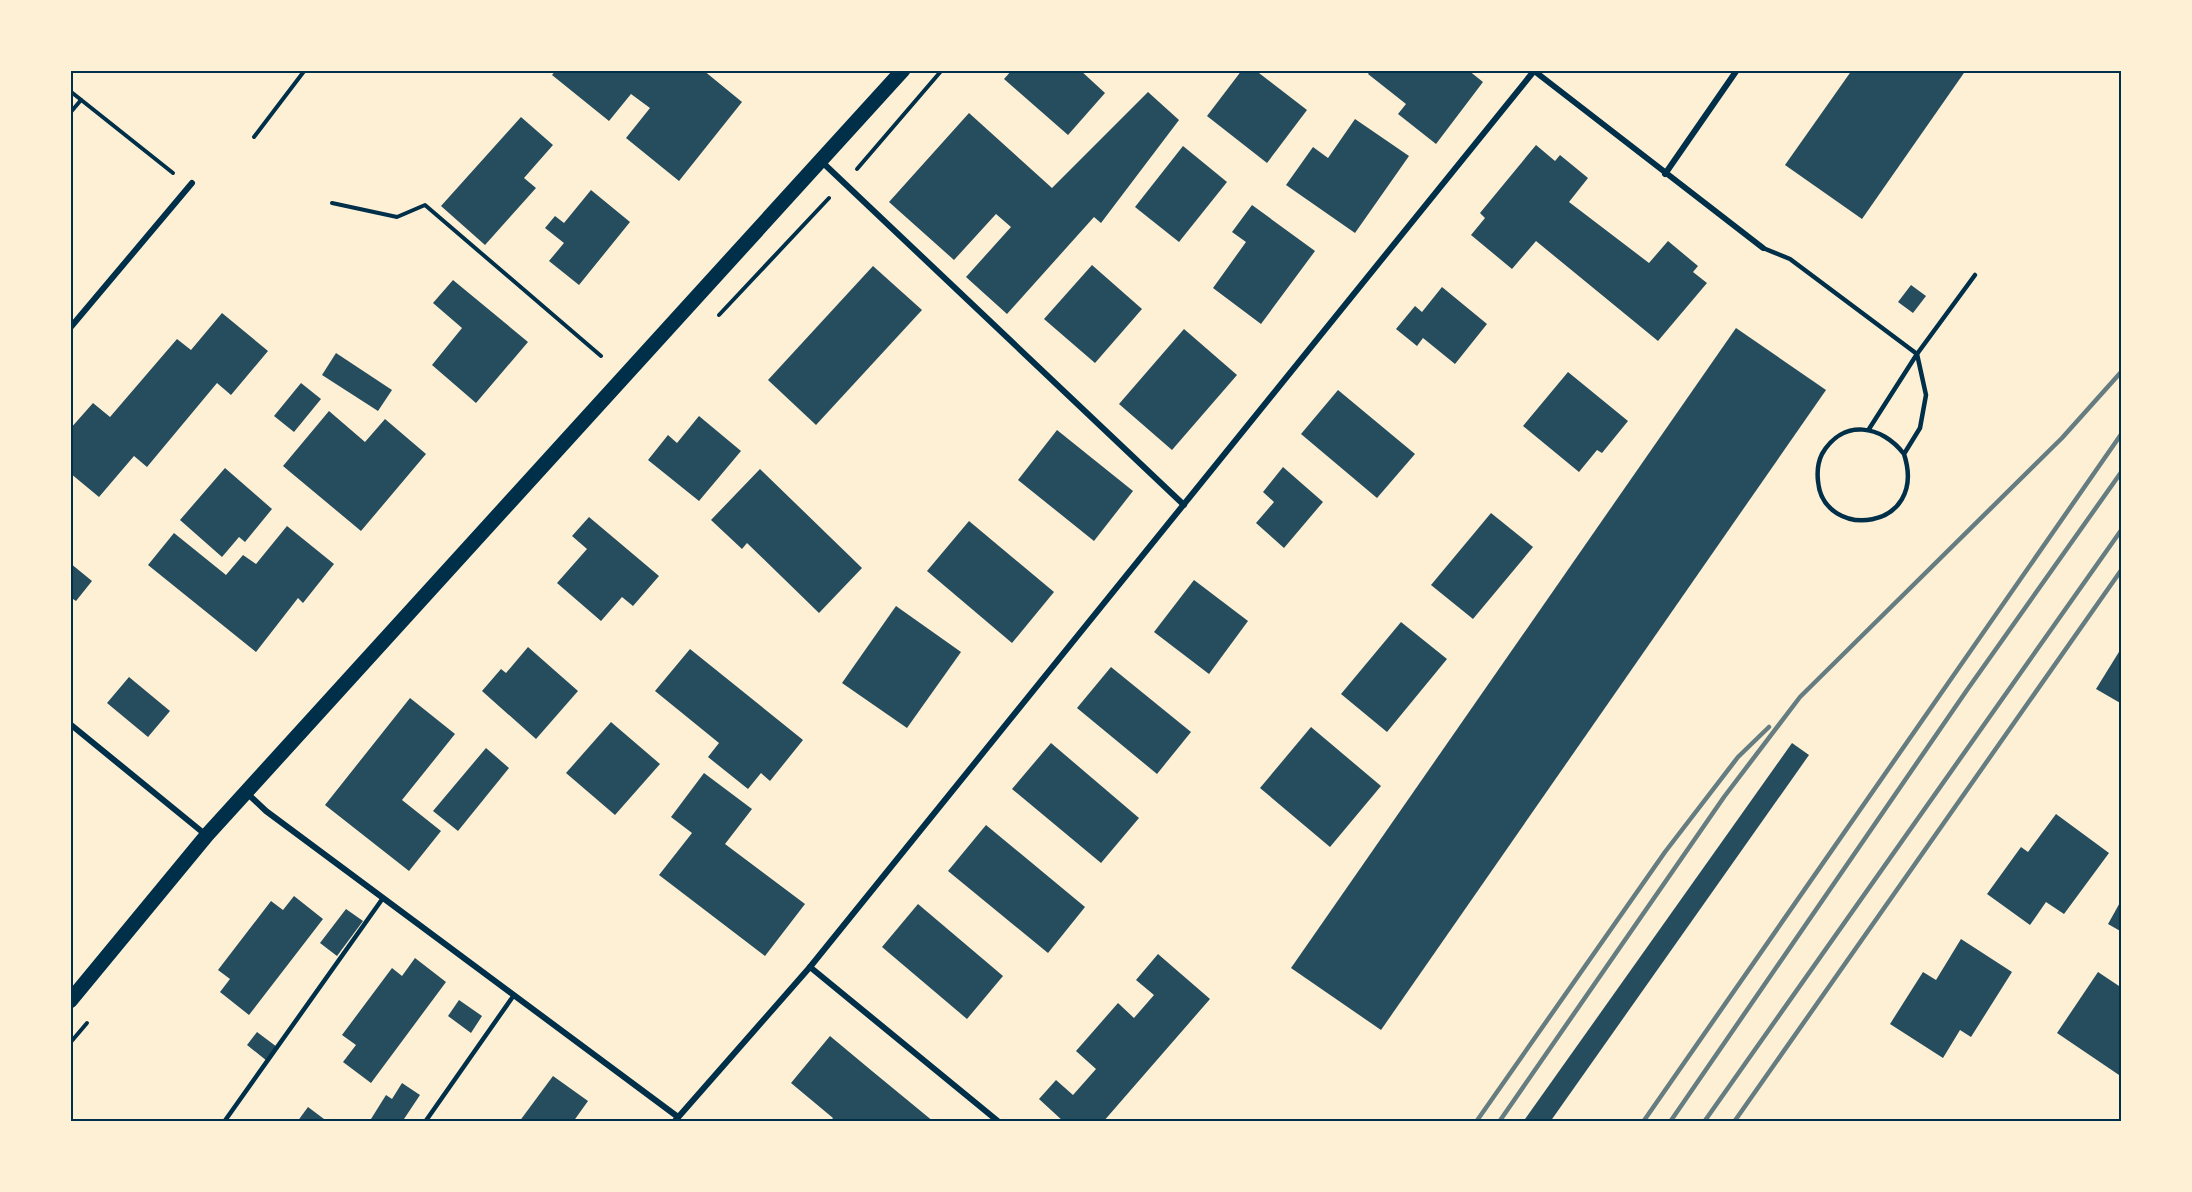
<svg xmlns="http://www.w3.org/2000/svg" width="2192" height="1192" font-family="Merriweather,serif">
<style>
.building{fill:#264d5e}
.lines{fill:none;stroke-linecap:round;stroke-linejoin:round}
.path{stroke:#003049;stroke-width:4}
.service{stroke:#003049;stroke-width:4.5}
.minor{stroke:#003049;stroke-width:6}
.primary{stroke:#003049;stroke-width:15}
.rail{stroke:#657d81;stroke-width:4.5}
.neatline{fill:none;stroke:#003049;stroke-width:2}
</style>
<rect width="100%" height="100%" fill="#fdf0d5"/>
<g class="building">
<path d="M556 70H703L742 102 679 181 626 138 650 108 631 94 609 121 552 75Z"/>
<path d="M1012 70H1080L1105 93 1068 135 1004 79Z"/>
<path d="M1242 70H1255L1307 110 1267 163 1207 116Z"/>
<path d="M1371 70H1468L1483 82 1436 144 1398 114 1406 104 1368 74Z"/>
<path d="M1852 70H1966L1862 219 1785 165Z"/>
<path d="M1148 92 1179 120 1101 223 1094 217 1007 314 966 277 1011 227 996 214 954 260 889 202 969 113 1052 188Z"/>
<path d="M521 117 553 145 524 178 536 188 485 245 441 206Z"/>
<path d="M1355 119 1409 156 1355 233 1286 185 1313 147 1328 158Z"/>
<path d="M1536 145 1555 161 1560 155 1588 178 1569 202 1649 263 1668 241 1698 266 1693 272 1707 283 1658 341 1536 241 1512 269 1471 235 1485 218 1480 213Z"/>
<path d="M1183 146 1227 182 1179 242 1135 207Z"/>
<path d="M591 190 630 222 579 285 549 261 564 243 545 228 555 216 564 223Z"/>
<path d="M1252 205 1315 251 1261 324 1213 288 1246 242 1232 232Z"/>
<path d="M1092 265 1142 309 1095 363 1044 319Z"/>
<path d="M873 266 922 310 816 425 768 380Z"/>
<path d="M453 280 528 342 476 403 432 365 462 328 433 303Z"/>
<path d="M1911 285 1926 296 1913 313 1898 302Z"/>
<path d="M1442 287 1487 324 1455 364 1423 338 1417 346 1396 329 1415 306 1422 312Z"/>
<path d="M222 313 268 351 231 395 217 383 147 467 134 456 99 497 70 473V429L93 403 110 417 177 339 191 350Z"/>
<path d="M1736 328 1826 390 1381 1030 1291 968Z"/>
<path d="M1184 329 1237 375 1172 450 1119 404Z"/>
<path d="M336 353 392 390 378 411 322 375Z"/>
<path d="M1568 372 1628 421 1602 453 1597 450 1579 472 1523 426Z"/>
<path d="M301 383 321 399 294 432 274 416Z"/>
<path d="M1338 390 1415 454 1377 498 1301 434Z"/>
<path d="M329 411 365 442 385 419 426 454 361 531 283 466Z"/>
<path d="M699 416 741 451 699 501 648 460 668 435 677 443Z"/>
<path d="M1057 430 1133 491 1094 541 1018 480Z"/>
<path d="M1283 467 1323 502 1284 548 1256 523 1274 502 1263 492Z"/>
<path d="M225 468 272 509 245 542 239 537 222 557 180 520Z"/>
<path d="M760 469 862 568 819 613 747 543 742 549 711 520Z"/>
<path d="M1491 513 1533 547 1473 619 1431 585Z"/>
<path d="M589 517 659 576 633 606 622 597 601 621 557 583 587 549 572 536Z"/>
<path d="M969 521 1054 592 1012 643 927 571Z"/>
<path d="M287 526 334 564 303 603 298 598 256 652 148 565 174 533 226 575 243 555 256 564Z"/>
<path d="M70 563 92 581 76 601 70 597Z"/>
<path d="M1194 580 1248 621 1209 674 1154 632Z"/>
<path d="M896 606 961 652 907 728 842 683Z"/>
<path d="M1401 622 1447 659 1387 732 1341 694Z"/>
<path d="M528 647 578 691 536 739 482 691 501 669 506 673Z"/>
<path d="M2122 647V704L2096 689Z"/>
<path d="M690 649 803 740 770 781 761 773 748 789 708 757 719 743 655 691Z"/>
<path d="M1111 667 1191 732 1157 774 1077 708Z"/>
<path d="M129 677 170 711 148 737 107 703Z"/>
<path d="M410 698 455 734 402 800 441 831 409 871 325 805Z"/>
<path d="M611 722 660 764 615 815 566 773Z"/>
<path d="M1311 727 1381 786 1330 847 1260 788Z"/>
<path d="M1051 743 1139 818 1101 863 1012 789Z"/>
<path d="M1792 743 1809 755 1550 1122H1523Z"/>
<path d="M486 748 509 768 458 831 433 811Z"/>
<path d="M704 773 752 809 725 844 805 904 765 956 659 875 692 833 671 817Z"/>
<path d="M2056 814 2109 853 2064 914 2046 902 2030 925 1987 894 2021 847 2028 852Z"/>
<path d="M986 825 1085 907 1048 953 948 871Z"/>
<path d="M294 896 323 919 249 1015 220 992 230 979 218 970 271 901 283 910Z"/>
<path d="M2122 899V932L2108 924Z"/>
<path d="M918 904 1003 976 967 1019 882 947Z"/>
<path d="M346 909 363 921 337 956 320 943Z"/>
<path d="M1961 939 2012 972 1971 1037 1960 1030 1943 1058 1890 1024 1923 972 1936 980Z"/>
<path d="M1158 954 1210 999 1103 1122H1064L1039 1099 1056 1080 1073 1095 1096 1069 1076 1051 1118 1003 1134 1018 1154 995 1136 980Z"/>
<path d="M415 958 446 982 371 1083 343 1062 356 1045 342 1035 392 968 402 976Z"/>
<path d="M2098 972 2122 988V1077L2057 1033Z"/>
<path d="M459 1000 482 1016 471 1033 448 1016Z"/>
<path d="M257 1032 277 1047 267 1061 247 1045Z"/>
<path d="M830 1036 872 1071 934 1122H830L833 1118 791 1083Z"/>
<path d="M553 1076 588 1101 573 1122H519Z"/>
<path d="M402 1083 420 1095 402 1122H374L371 1119 386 1095 392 1099Z"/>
<path d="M308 1107 328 1122H297Z"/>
</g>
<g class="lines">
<g class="path">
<path d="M70 91 173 173"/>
<path d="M70 113 81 100"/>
<path d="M254 137 305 70"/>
<path d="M857 169 942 70"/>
<path d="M332 203 397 217 425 205 601 356"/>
<path d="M719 315 829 198"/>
<path d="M70 1043 87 1023"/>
</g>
<g class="service">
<path d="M1763 248 1790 259 1917 354 1926 395 1920 428 1904 454C1929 531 1823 542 1818 481 1817 472 1818 462 1822 454 1843 418 1882 425 1904 454"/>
<path d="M1869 429 1917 354 1975 275"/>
<path d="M224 1122 383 898"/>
<path d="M425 1122 514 995"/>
</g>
<g class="minor">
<path d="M1533 70 1763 248"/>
<path d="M821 161 1184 505"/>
<path d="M1665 174 1737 70"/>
<path d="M70 328 192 183"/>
<path d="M70 724 206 835"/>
<path d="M247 793 266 811 678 1117"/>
<path d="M810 967 999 1122"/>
<path d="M674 1122 810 967 1534 71"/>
</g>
<path class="primary" d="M70 1001 207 835 903 70"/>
<g class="rail">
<path d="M1476 1122 1665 852 1738 757 1769 727"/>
<path d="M1499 1122 1724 797 1800 697 2062 438 2122 371"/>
<path d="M1643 1122 2122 433"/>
<path d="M1670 1122 1967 690 2122 471"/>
<path d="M1704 1122 2122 529"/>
<path d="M1734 1122 2122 569"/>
</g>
</g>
<rect width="2192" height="1192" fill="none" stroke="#fdf0d5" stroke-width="144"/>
<rect x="72" y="72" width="2048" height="1048" class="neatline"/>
</svg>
